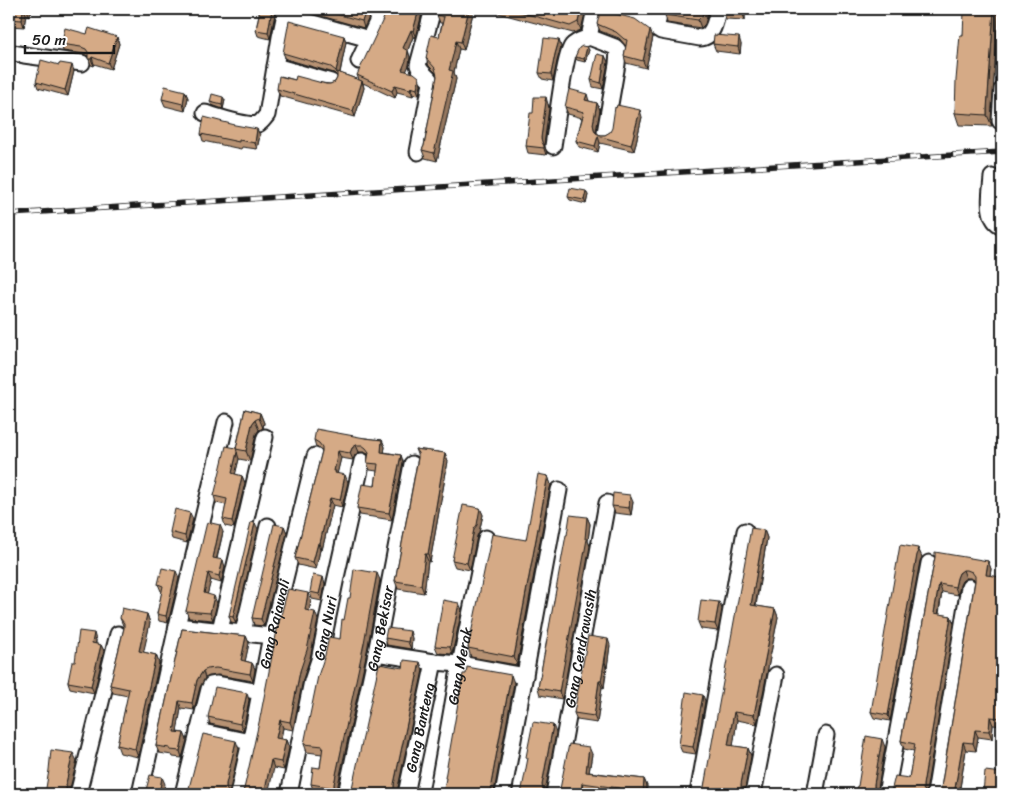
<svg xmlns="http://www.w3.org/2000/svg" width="1011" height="803" font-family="Sriracha,sans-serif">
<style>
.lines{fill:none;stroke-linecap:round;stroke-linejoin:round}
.minor-casing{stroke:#1c1c1c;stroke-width:19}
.minor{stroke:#fff;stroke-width:15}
.rail-casing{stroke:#1c1c1c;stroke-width:5.5}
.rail{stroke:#fff;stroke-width:4;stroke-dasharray:11;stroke-linecap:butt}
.wall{fill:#b79273;stroke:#1c1c1c}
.shaded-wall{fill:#95775e;stroke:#1c1c1c}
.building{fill:#d5aa86;stroke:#1c1c1c}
.labels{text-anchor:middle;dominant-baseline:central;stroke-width:5;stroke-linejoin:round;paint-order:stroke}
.street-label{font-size:15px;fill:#1c1c1c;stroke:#fff}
</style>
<rect width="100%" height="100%" fill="#fff"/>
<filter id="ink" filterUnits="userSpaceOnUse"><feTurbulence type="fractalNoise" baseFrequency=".02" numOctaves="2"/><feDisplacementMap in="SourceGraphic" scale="10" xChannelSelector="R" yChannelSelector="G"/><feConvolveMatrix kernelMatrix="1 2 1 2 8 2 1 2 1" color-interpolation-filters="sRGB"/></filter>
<g filter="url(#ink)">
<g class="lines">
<defs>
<g id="minor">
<path d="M609 9 641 17 661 31 700 38C713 38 716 20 718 9"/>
<path d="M284 15 369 39"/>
<path d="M656 28 661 9"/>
<path d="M589 37 595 9"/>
<path d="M9 52 24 55 82 63"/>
<path d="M359 61 383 9"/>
<path d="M275 66 331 82"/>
<path d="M205 113C216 116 248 127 258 124 262 122 264 118 267 115L280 37 286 9"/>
<path d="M1000 121 1002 90"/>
<path d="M553 146C556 129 564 55 572 46 576 41 584 39 589 37L615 47 618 50 617 64 605 133"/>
<path d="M418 152 431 83C430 76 421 75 418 65L433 9"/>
<path d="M992 177C991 193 985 219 1002 226"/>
<path d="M177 626 271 636"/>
<path d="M220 630 265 437"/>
<path d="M243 632 268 526"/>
<path d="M376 653 434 662 460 664 525 676"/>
<path d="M198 731 250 742"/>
<path d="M78 794 118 634"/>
<path d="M140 794 177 626 226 422"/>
<path d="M183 794 209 689 211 685 217 684 260 692"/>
<path id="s1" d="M238 794 254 724 271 636 315 456"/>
<path id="s2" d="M289 794 312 681 319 660 335 582 362 461"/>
<path id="s3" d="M346 794 376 653 412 464"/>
<path id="s4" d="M406 794 434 662"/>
<path id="s5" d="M437 794 460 664 486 538"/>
<path d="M503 794 559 490"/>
<path id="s6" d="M554 794 607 503"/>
<path d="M698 794 745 531"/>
<path d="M753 794 776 675"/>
<path d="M815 794 826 735"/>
<path d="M886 794 929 563"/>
<path d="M935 794 969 587"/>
</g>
</defs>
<use href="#minor" class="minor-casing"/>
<use href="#minor" class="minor"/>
<defs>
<path id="rail" d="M9 214 1002 152"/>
</defs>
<use href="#rail" class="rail-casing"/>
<use href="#rail" class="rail"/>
</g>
<g class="wall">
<path d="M9 9H33L29 16 26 14 24 27 9 26Z"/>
<path d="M260 9H276L270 39 258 36 256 30Z"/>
<path d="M296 9H373L364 28Z"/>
<path d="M423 9 416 38 413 37 408 50 410 57 409 65 406 71 421 84 419 95 413 94V96L397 92 395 98 363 83 364 88 355 117 280 96 277 89 295 80 330 84 335 82 337 78V76L334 73 286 59 283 53 344 36 346 42 340 73 359 80 357 75Z"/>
<path d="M474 9 464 50 459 49 456 63 454 72 456 79 437 161 425 158 422 150 424 146 437 76V74L429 66 426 58 439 37 442 23H440L437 15Z"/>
<path d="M483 9H586L581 30 573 33Z"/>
<path d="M666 9H709L705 24 701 28 667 23 665 15Z"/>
<path d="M745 9V20L726 19 723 11Z"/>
<path d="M968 9H999L991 120 992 126 959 125 955 113 963 35Z"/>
<path d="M597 24 653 37 646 68 626 63 624 56 626 46 619 38 600 31Z"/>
<path d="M87 34 117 37 119 44 111 69 94 64V66L91 65 88 56 84 54 63 51 61 44Z"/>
<path d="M559 40 561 47 557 61 553 81 542 79 539 73Z"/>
<path d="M713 44H741L740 54 716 51Z"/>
<path d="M587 47 589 50 585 62 577 60 575 57Z"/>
<path d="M605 56 608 62 603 89 593 87 591 80Z"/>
<path d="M74 71 68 96 38 88 36 82Z"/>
<path d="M185 91 188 98 185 111 165 106 162 99Z"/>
<path d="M225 100 223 109 212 105 210 102Z"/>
<path d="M589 101 597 103 600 110 596 132 600 135H605L642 117 634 151 600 143 598 152 579 147 576 141 582 118 568 114 565 107Z"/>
<path d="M548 104 549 108 544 145 547 153 546 155 528 153 526 146 533 113Z"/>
<path d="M201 134 260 135 257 149 242 147 241 149 203 141Z"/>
<path d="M588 195 586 204 570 200 568 197Z"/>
<path d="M245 409 260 413 264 423 263 428 259 430 256 434 250 461 239 459 235 474 242 476 245 483 234 528 225 526 223 519 226 505 216 503 214 496 236 448Z"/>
<path d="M365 438 382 440 385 447 384 452 401 455 403 462 392 520 360 515 357 508 375 486 377 471 370 470 367 463 368 454 364 452H359L355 455 353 460 341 458 337 473 348 482 342 507 333 505 322 550H320L316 569 298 565 295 558 322 451V450L316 447 314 440Z"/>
<path d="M415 449 445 453 448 461 430 562 428 561 424 593 398 589 395 581 418 457Z"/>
<path d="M548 476 551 485 550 488 517 665 471 657 468 648 526 540Z"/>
<path d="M633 502 631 515 615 513 612 506Z"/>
<path d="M480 508 483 515 479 532 477 536 470 570 455 567 452 560Z"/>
<path d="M587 517 590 524 588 541 590 546 562 699 540 695 538 688 567 535Z"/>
<path d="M193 519 187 543 172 539 170 532Z"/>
<path d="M284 526 287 533 264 626 254 625 252 618Z"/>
<path d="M258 529 236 623 231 622 229 616Z"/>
<path d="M764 530 767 538 756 606 775 609 778 617 757 724 737 720 733 746 748 748 751 756 744 793 702 792 704 787Z"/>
<path d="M223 532 217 559 225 567 221 583 211 580 207 594 217 603 213 620 189 618 186 611Z"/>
<path d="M919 551 922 557 920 561 890 721 874 718 871 712Z"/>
<path d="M935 557 988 561 991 569 990 576 1002 577V726L993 725 992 739 978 737 976 751 966 750 959 794H936L939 792 941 788 975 580 970 578H966L962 581 960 585 958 595 942 592 939 614 951 616 954 624 926 792 887 794 909 778 914 751 904 749 901 741Z"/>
<path d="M323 577 325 584 322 601 312 599 310 592Z"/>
<path d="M179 578 168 623 159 621 157 614 162 592 161 591 158 584Z"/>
<path d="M380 580 367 651 337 794H327L314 792 311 784 320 768 322 754 307 752 304 744 340 639 350 598Z"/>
<path d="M311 601 309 611 318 620 310 658 303 679 293 730 283 728 281 739 286 740 289 748 284 770 274 768 242 793 244 789Z"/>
<path d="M719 602 722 609 718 631 701 629 698 622Z"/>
<path d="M462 610 452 654 438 653 435 646Z"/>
<path d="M147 614 150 623 143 652 156 655 159 663 138 757 120 753 117 745 128 696 113 693 110 685 124 628 120 618Z"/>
<path d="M182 629 246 636 249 643 245 661 252 663 255 669 253 681 218 675 209 676 205 678 200 687 194 710 181 708 177 732 184 733 187 740 182 758 173 757 172 755 159 753 156 746Z"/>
<path d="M385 638H412L411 649 387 645Z"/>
<path d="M96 640V644L101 645 104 651 94 693 70 688 68 682 75 662Z"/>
<path d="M610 645 604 688 602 687 597 723 577 720 574 713Z"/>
<path d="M249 700 243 731 210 724 208 717Z"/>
<path d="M705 701 696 754 682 752 679 745Z"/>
<path d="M592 754 589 772 644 779 647 786 646 794H613L585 790 584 794H557Z"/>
</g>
<g class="shaded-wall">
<path d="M23 9H24L26 14 24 27 22 20Z"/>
<path d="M27 9H33L29 16Z"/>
<path d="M272 9H276L270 39 268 32Z"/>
<path d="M367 9H373L364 28 362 21Z"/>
<path d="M419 9H423L416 38 413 31Z"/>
<path d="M469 9H474L464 50 461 42Z"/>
<path d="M581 9H586L581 30 578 22Z"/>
<path d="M704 9H709L705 24 701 28 698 20Z"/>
<path d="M742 9H745V20L742 12Z"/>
<path d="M994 9H999L991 120 992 126 987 115V109Z"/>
<path d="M411 30 413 37 406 55 403 48Z"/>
<path d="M650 30 653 37 646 68 643 61Z"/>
<path d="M344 36 346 42 339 77 336 71Z"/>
<path d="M117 37 119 44 111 69 108 63Z"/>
<path d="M739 37 741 44 740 54 738 47Z"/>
<path d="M559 40 561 47 557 61 553 81 551 74 555 54Z"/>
<path d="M456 41 459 49 454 72 456 79 437 161 434 153 449 70Z"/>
<path d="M587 47 589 50 585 62 584 59Z"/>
<path d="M408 51 410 57 409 65 404 77 402 70Z"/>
<path d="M605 56 608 62 603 89 601 83Z"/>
<path d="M92 57 94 64V66L91 59Z"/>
<path d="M72 65 74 71 68 96 65 90Z"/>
<path d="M419 77 421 84 419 95 417 89Z"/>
<path d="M362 81 364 88 355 117 353 111Z"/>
<path d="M395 85 397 92 395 98 392 91Z"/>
<path d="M411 87 413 94V96L410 89Z"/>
<path d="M185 91 188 98 185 111 183 104Z"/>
<path d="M587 94 589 101 585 100Z"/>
<path d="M223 97 225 100 223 109 222 105Z"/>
<path d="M546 97 549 108 544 145 547 153 546 155 542 142 541 138Z"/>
<path d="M597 103 600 110 596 131V136L594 129 593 124Z"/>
<path d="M640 110 642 117 634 151 631 145Z"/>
<path d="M257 129 260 135 257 149 255 143Z"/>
<path d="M598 136 600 143 598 152 595 146Z"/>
<path d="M586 191 588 195 586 204 584 200Z"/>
<path d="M260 413 264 423 263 428 259 418Z"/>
<path d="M255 420 259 430 256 434 250 461 246 451 252 424Z"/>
<path d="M382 440 385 447 383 459 381 452Z"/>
<path d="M356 445 359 452 355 455 353 460 350 453 352 448Z"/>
<path d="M338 451 341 458 337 475 334 471Z"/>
<path d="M237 452 239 459 234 480 232 473Z"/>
<path d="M445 453 448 461 430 562 428 554Z"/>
<path d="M401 455 403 462 392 520 389 513Z"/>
<path d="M345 475 348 482 342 507 340 500Z"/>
<path d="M242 476 245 483 234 528 232 521Z"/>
<path d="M548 476 551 485 550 488 517 665 514 657 547 480Z"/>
<path d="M630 495 633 502 631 515 629 508Z"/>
<path d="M330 498 333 505 322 550 320 543Z"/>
<path d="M480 508 483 515 479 532 477 536 470 570 467 563 474 529Z"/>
<path d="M190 513 193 519 187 543 185 536Z"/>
<path d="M587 517 590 524 588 541 590 546 562 699 559 692Z"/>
<path d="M255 523 258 529 236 623 233 617Z"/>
<path d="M220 525 223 532 215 565 213 558Z"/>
<path d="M284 526 287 533 264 626 261 619Z"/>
<path d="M764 530 767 538 754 613 751 605Z"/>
<path d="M318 543 320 550 316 569 313 562Z"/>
<path d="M918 548 922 557 920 561 890 721 888 715Z"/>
<path d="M425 554 428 561 424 593 421 585Z"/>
<path d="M223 560 225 567 221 583 219 576Z"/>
<path d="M988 561 991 569 989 583 986 575Z"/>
<path d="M963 570 966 578 962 581 960 585 958 595 955 587 957 578 959 573Z"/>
<path d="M176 571 179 578 168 623 166 616Z"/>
<path d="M208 573 211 580 206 600 204 593Z"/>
<path d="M377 573 380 580 367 651 336 794 334 788V784Z"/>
<path d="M323 577 325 584 322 601 319 594Z"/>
<path d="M939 584 942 592 937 621 934 613Z"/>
<path d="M308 593 311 601 308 618 305 610Z"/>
<path d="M214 596 217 603 213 620 210 613Z"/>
<path d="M719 602 722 609 718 631 715 624Z"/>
<path d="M459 603 462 610 452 654 450 647Z"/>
<path d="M775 609 778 617 757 724 754 715Z"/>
<path d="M315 612 318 620 310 658 303 679 293 730 290 722 300 671Z"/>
<path d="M147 614 150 623 142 659 139 651Z"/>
<path d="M951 616 954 624 926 792 923 789V785Z"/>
<path d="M410 631 412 638 411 649 408 642Z"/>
<path d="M94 633 96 640 95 650 92 643Z"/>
<path d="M246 636 249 643 244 667 241 660Z"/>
<path d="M608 639 610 645 607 668 605 662Z"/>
<path d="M101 645 104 651 94 693 91 686Z"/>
<path d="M156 655 159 663 138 757 135 749Z"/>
<path d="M604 661 606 668 604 688 601 681Z"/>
<path d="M420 662 423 670 397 792 394 790V784Z"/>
<path d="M252 663 255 669 253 681 250 674Z"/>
<path d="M1000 666 1002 672V692L999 684Z"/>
<path d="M203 671 205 678 200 687 194 710 192 703 197 680Z"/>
<path d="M511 675 514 683 494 792V794H491V784Z"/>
<path d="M599 681 602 687 597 723 594 716Z"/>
<path d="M247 693 249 700 243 731 240 724Z"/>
<path d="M703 695 705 701 696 754 693 747Z"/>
<path d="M179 701 181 708 176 738 174 732Z"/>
<path d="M734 712 737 720 732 753 728 745Z"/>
<path d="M990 717 993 725 992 739 989 731Z"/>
<path d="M280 720 283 728 279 746 276 738Z"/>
<path d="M553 725 556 733 545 792 543 790 542 785Z"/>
<path d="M975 730 978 737 976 751 973 743Z"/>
<path d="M184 733 187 740 182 758 180 751Z"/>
<path d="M882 739 885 747 877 794 874 789V784Z"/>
<path d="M286 740 289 748 284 770 281 762Z"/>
<path d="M236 741 239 749 229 794 226 789V784Z"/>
<path d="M963 742 966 750 959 794H954Z"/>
<path d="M589 747 592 754 588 779 586 772Z"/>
<path d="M748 748 751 756 744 794H743L741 788V784Z"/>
<path d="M73 753 77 761 69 792 66 789V783Z"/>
<path d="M271 760 274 768 268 794H264Z"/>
<path d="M162 777 165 784 163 794H159Z"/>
<path d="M644 779 647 786 646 794H643Z"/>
<path d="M582 783 585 790 584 794H581Z"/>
</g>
<g class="building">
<path d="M9 9H23L22 20 9 19Z"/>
<path d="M260 9H272L268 32 256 30Z"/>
<path d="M318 9H367L362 21Z"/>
<path d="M388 9H419L413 31 411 30 403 48 408 51 407 58 402 70 414 73 419 77 417 89 411 87 410 89 395 85 392 91 357 75Z"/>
<path d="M438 9H469L461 42 456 41 453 55 449 70 453 71 434 153 422 150 424 146 437 76 435 68 426 58 431 35 439 37 444 17 437 15Z"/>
<path d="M509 9H581L578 22 570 26Z"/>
<path d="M601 9 604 11 635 19 650 30 643 61 624 56 627 40 624 39 616 32 597 24Z"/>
<path d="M666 9H704L702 16 698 20 665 15Z"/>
<path d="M723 9H742V12L723 11Z"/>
<path d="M968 9H994L987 109V115L955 113 956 80 960 35H963L964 12 967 13Z"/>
<path d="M289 21 344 36 336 71 331 67 283 53Z"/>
<path d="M65 28 87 34 89 28 117 37 108 63 92 57 91 59H88V52L86 49 81 47 61 44Z"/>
<path d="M714 35 739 37 738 47 713 44Z"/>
<path d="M544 38 559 40 555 54 551 74 539 73Z"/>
<path d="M582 46 587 47 584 59 575 57 579 48Z"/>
<path d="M597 54 605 56 601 83 591 80Z"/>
<path d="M41 60 59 65 60 63 72 65 65 90 36 82Z"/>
<path d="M337 72 362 81 353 111 277 89 279 76 295 80 296 76 326 84H330L335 82 337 78Z"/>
<path d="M165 86 185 91 183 104 162 99Z"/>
<path d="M569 89 587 94 585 100 597 103 593 124 594 129 596 133 600 135H605L610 132 612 128 615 107 616 108 617 105 640 110 631 145 598 136 595 146 576 141 584 112 565 107Z"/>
<path d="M212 94 223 97 222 105 210 102Z"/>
<path d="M534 97H546L545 101H546L541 138 542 142 544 146V148L526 146 530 113H533Z"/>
<path d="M204 117 235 125 257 129 255 143 239 140V142L201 134Z"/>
<path d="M570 188 586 191 584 200 568 197Z"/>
<path d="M245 409 260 413 259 418 255 420 252 424 246 451 236 449Z"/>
<path d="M316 429 365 438 382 440 381 452 401 455 389 513 357 508 362 484 375 486 378 464 367 463 369 452 366 448 362 445H356L352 448 350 453 338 451 334 471H336L335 473 345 475 340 500 330 498 320 543H318L313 562 295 558 322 451V447L319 443 314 440Z"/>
<path d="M226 446 236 448 237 452 232 473 242 476 232 521 223 519 227 499 214 496Z"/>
<path d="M415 449 445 453 428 554H425L421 585 395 581 418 458V453Z"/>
<path d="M538 474 548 476 547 480 514 657 468 648 492 534 526 540Z"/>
<path d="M613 493 630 495 629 508 612 506Z"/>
<path d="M463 505 480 508 477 525 474 529 467 563 452 560Z"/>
<path d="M175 509 190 513 185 536 170 532Z"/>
<path d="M570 515 587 517 585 539H587L559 692 538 688 562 557 566 535H567Z"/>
<path d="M207 522 220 525 213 558 223 560 219 576 208 573 204 593 214 596 210 613 186 611Z"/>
<path d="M251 522 255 523 233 617 229 616Z"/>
<path d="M274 524 284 526 261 619 252 618Z"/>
<path d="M751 528 764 530 751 605 775 609 754 715 734 712 728 745 748 748 741 784V788L744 792 743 794H698L702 792 704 787Z"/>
<path d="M900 545 918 548 917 551H919L917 555 888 715 871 712Z"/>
<path d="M935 552 988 561 986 575 1002 577V666H1000L999 684 1002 685V718L990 717 989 731 975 730 973 743 963 742 954 794H936L939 792 941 788 975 581V576L972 572 967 570H963L959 573 957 578 955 587 939 584 934 613 951 616 923 785V789L926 793 929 794H887L890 793 892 788 895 776 909 778 915 744 901 741 935 557Z"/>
<path d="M162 568 176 571 166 616 157 614 163 586 158 584Z"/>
<path d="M354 569 377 573 364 643 334 784V788L311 784 313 767 320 768 323 746 304 744 318 676 325 655 329 637 340 639 342 619 344 620 348 598H350Z"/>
<path d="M313 575 323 577 319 594 310 592Z"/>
<path d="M288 589 308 593 305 610 315 612 307 650 300 671 290 722 280 720 276 738 286 740 281 762 271 760 264 794H239L242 793 244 789 260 718 277 630Z"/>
<path d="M443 600 459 603 450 647 435 646Z"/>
<path d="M701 600 719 602 715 624 698 622Z"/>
<path d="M122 608 147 614 139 651 156 655 135 749 117 745 129 689 110 685 124 628V623L120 618Z"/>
<path d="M387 628 410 631 408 642 385 638Z"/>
<path d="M182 629 246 636 241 660 252 663 250 674 216 668 207 669 203 671 197 680 192 703 179 701 174 732 184 733 180 751 170 750V748L156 746Z"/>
<path d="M79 631 94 633 92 643 101 645 91 686 68 682 72 662H75Z"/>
<path d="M588 636 608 639 601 681H599L594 716 574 713Z"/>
<path d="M404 660 420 662 394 784V790L398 794H347L350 793 352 788 379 664 403 668Z"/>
<path d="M467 667 511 675 491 784 492 790 491 794H443L446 778H445L463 674H466Z"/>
<path d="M215 687 247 693 240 724 208 717Z"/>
<path d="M686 692 703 695 693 747 679 745Z"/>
<path d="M533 722 553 725 542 785 543 790 546 794H521L528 758 526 757Z"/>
<path d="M203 734 236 741 226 784V789L229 793 231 794H183L187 793 189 788Z"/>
<path d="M866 736 882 739 874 784V789L877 793 880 794H855L857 786H858Z"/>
<path d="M569 744 589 747 586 772 644 779 643 794H618L619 788 582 783 581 794H557L558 793 560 789Z"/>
<path d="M51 750 73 753 66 783V789L69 793V794H45L49 770Z"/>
<path d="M985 771 1002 773V794L983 793Z"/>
<path d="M150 775 162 777 159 794H143L146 790Z"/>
</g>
</g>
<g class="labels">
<g class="street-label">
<text stroke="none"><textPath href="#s1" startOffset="174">Gang Rajawali</textPath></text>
<text stroke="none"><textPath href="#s2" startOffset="170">Gang Nuri</textPath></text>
<text stroke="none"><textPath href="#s3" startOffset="169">Gang Bekisar</textPath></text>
<text stroke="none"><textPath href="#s6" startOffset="148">Gang Cendrawasih</textPath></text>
<text stroke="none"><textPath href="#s5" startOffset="130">Gang Merak</textPath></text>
<text stroke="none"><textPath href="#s4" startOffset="68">Gang Banteng</textPath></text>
</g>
</g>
<rect width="1011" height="803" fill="none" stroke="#fff" stroke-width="30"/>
<rect x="15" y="15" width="981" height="773" fill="none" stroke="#1c1c1c" stroke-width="2" filter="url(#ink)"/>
<path d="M25 45v8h89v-8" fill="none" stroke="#1c1c1c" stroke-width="2.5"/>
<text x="32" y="45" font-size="15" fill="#1c1c1c" stroke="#ffffff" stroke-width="4" paint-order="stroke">50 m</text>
</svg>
